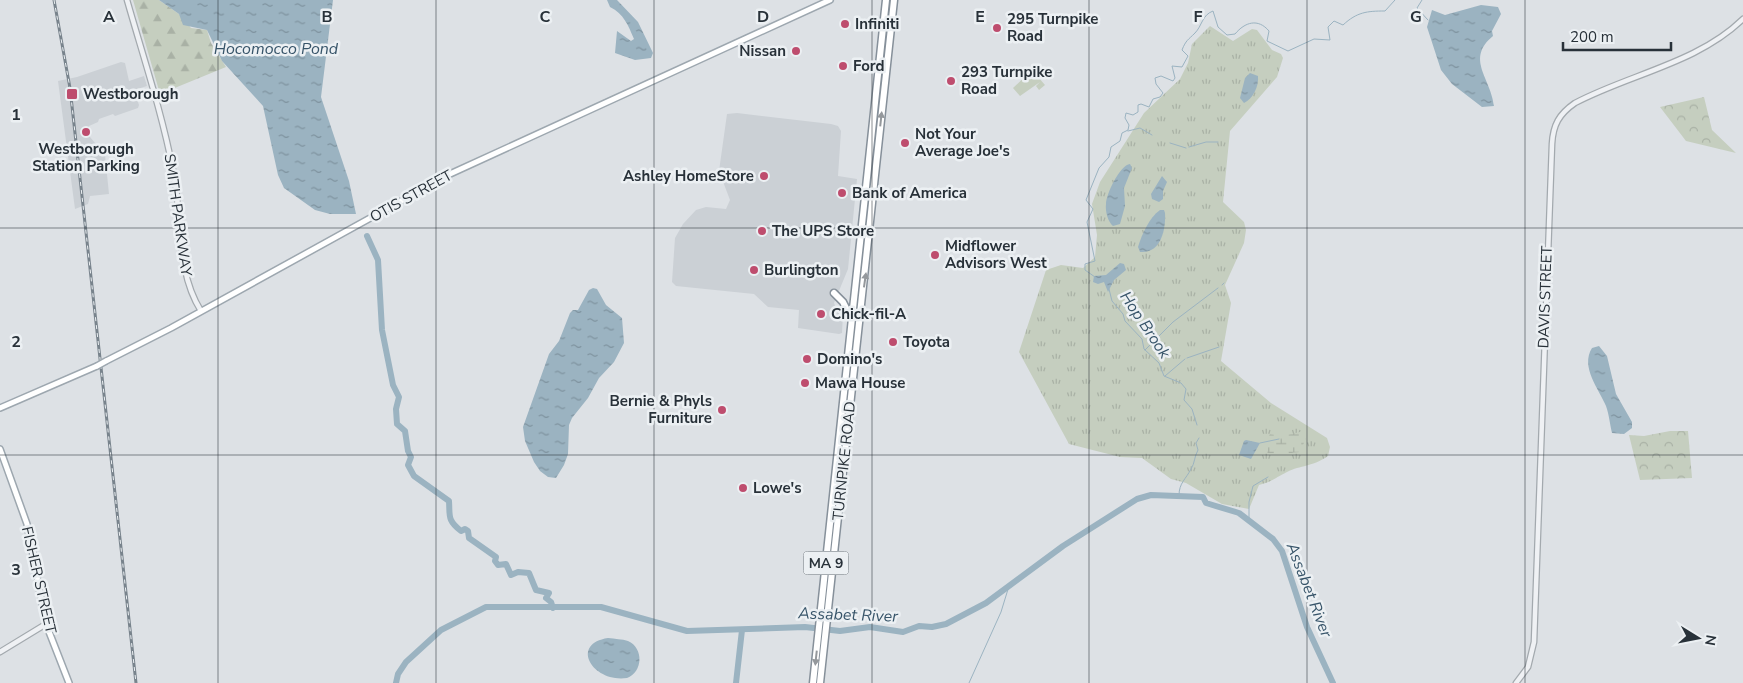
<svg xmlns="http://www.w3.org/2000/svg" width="1743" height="683" font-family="'Nunito Sans',sans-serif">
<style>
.built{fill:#cbd0d5}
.grass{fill:url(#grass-tufts)}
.forest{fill:url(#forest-firs)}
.wetland{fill:url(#wetland-marsh)}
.park{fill:url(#park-crowns)}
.pitch{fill:#c5cebf}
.water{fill:url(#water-ripples)}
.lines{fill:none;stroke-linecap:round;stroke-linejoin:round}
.stream{stroke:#9bb3c1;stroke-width:1}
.river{stroke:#9bb3c1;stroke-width:6}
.minor-casing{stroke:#a3a9ae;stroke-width:7}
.major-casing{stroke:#9da7af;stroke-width:8}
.highway-casing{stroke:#86909a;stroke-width:9}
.minor{stroke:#eff1f4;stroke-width:4.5}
.major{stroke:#fff;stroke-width:5}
.highway{stroke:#fff;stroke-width:6}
.rail-casing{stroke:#78838c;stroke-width:3}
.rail{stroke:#ecf0f3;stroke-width:1;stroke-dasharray:4;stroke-linecap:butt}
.major-bridge-casing{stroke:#9da7af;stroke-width:8;stroke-linecap:butt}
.major-bridge{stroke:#fff;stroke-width:5}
.oneway{fill:#94989c}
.grid{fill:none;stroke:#283139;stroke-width:1;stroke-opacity:0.55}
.poi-dot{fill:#be4d6e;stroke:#ecf0f3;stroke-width:2}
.labels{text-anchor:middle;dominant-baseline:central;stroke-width:5;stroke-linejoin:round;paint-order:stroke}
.shield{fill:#ecf0f3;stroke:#636a71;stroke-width:1}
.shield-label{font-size:14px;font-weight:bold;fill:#283139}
.poi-label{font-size:15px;font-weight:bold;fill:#283139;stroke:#ecf0f3;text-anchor:start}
.street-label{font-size:15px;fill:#283139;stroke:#ecf0f3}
.water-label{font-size:16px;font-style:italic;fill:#375469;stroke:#ecf0f3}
.grid-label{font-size:16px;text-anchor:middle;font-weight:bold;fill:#283139;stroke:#ecf0f3;stroke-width:5;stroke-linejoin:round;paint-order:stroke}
</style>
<defs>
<pattern id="grass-tufts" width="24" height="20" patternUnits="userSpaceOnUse" patternTransform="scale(1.25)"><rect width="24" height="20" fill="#c5cebf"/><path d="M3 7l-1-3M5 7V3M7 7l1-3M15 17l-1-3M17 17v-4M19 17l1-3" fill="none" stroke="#a9b1a5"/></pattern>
<pattern id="forest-firs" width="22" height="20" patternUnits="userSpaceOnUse" patternTransform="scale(1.25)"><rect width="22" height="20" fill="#c5cebf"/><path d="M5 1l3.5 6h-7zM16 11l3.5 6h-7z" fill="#a9b1a5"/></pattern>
<pattern id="wetland-marsh" width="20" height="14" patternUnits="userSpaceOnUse" patternTransform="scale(1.25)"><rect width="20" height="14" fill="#c5cebf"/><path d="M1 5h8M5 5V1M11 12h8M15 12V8" fill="none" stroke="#a9b1a5"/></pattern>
<pattern id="park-crowns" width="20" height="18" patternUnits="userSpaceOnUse" patternTransform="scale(1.25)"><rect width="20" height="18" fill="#c5cebf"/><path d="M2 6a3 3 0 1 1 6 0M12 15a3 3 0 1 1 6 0" fill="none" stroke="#a9b1a5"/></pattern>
<pattern id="water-ripples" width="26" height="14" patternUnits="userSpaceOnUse" patternTransform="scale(1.25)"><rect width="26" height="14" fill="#9bb3c1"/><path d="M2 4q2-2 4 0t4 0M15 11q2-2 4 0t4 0" fill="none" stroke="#7e929e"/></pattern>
</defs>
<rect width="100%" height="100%" fill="#dde1e5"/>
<g class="built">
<path d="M121 62 125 63 129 81 144 76 147 86 134 90 139 105 138 108 115 116 113 114 99 119 98 122 89 126 90 137 105 155 109 194 90 196 88 204 75 209 58 81 77 77Z"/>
<path d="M737 113 831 124 838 126 841 131 838 176 857 179 848 269 834 303 836 308 843 313 842 333 839 334 798 328 799 310 768 307 754 294 676 286 672 282 675 238 683 224 696 210 706 207 726 209 730 200 719 171 727 114Z"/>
</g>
<path class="grass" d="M1210 26 1233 41 1252 29 1257 30 1272 50 1281 54 1283 58 1277 77 1230 131 1223 202 1244 222 1246 230 1244 243 1225 285 1231 303 1221 361 1271 403 1327 438 1330 447 1328 456C1312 467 1301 465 1287 472 1275 478 1273 481 1259 485L1249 509 1222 504 1186 483 1171 479 1142 458 1120 457 1069 444 1019 352 1046 270 1061 265 1083 268 1095 257 1097 235 1092 204 1100 182 1144 113 1180 79 1188 63 1192 44Z"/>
<path class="forest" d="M133 0H159L179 14 191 28 207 30 211 43 226 67 160 94Z"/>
<path class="wetland" d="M1300 432 1306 438 1300 452C1289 452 1277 459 1268 454L1265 445 1270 434 1282 436Z"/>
<g class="park">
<path d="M1704 97 1712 130 1736 153 1686 141 1660 107Z"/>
<path d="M1670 431H1688L1692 478 1640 480 1629 435 1644 436Z"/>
</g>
<path class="pitch" d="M1032 70 1045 85 1039 90 1036 86 1040 82 1020 96 1013 88Z"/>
<g class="water">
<path d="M159 0H333L321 97 349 181 356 214H330L315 210 284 188 278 175 263 106 222 61 207 30 183 25 179 14Z"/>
<path d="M607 0H617L638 22 653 53 651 58 635 60 615 53 617 31 631 41 634 39C628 25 624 14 610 7Z"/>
<path d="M1481 5 1498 7 1501 14 1492 31 1493 36C1465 59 1491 78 1494 106L1482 107 1452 84 1441 70 1427 27 1432 10 1445 15Z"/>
<path d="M1250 73 1258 76C1259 86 1253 99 1244 103L1240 98 1245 78Z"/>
<path d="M1130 164 1132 168 1124 188 1125 206 1120 224 1113 226C1108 222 1105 211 1106 204 1106 194 1120 165 1130 164Z"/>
<path d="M1162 176 1167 182 1163 191V199L1159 202 1152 199 1151 194Z"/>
<path d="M1160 210H1164L1165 213C1166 229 1161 254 1140 252L1138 247C1142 234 1149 218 1160 210Z"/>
<path d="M1120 263 1124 264 1126 270 1114 280 1108 292 1104 282 1098 284 1093 282 1094 276 1106 275Z"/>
<path d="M593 288 597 289 606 305 622 318 624 343 614 362 599 378 588 398 572 418 569 425 568 454 564 465 556 478 548 477 540 471 534 462 525 441 523 427 549 354 559 341 570 313 573 310H578L589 290Z"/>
<path d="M1599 346 1607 356 1616 394 1632 422V428L1624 434 1612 433C1610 425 1609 414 1606 406 1599 389 1580 367 1592 348Z"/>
<path d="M1246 440 1260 443 1251 459 1239 455 1244 441Z"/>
<path d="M608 638C615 639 622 639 628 641 644 648 643 672 627 678 593 683 569 644 608 638Z"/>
</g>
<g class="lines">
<g class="stream">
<path d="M1422 0 1417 8 1428 20"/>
<path d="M1128 131 1140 128 1152 135"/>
<path d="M1170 143 1186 148"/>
<path d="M1189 147 1206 142H1218"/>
<path d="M1095 277 1085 270V264L1095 261 1087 222 1093 209 1086 200 1099 168 1109 157 1111 147 1120 141 1122 133 1128 130 1129 125 1125 118 1126 113 1133 115 1138 112V105L1141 104 1149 107 1153 99 1160 97 1163 93 1156 84 1155 78 1161 76 1173 81 1175 78 1172 66 1182 67 1188 56 1182 50C1186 40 1188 40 1195 33 1202 26 1202 15 1213 11L1218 27 1227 35 1235 34C1245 22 1258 18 1269 31L1267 41 1288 51 1314 39 1330 40 1328 27 1334 21 1343 25C1357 12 1367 11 1385 11L1395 0"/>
<path d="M1222 285 1224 283"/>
<path d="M1109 289 1112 301 1123 314 1125 321 1142 339 1144 349 1159 363 1164 376 1181 383 1186 389 1184 400 1192 409 1197 425"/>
<path d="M1145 350 1173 322 1218 288"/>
<path d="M1187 358 1219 347"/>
<path d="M1165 376 1185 359"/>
<path d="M1260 443 1279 439"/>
<path d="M1179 495C1179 483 1186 479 1191 469 1195 463 1194 457 1198 450L1196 443 1199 438"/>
<path d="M1249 521V502L1253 486 1268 477"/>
<path d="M969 683 1001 612 1009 586"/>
</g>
<g class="river">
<path d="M367 236 378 260 382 330 393 385 399 397 396 409 397 424 405 431 408 451 411 457 408 465 414 476 449 501C450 516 447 520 461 531L465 529 468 531 469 538 496 557 495 561 498 565 506 564 511 575 518 572 529 573 536 590 549 593 546 598 551 602 553 608"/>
<path d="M396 683 398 674 406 662 441 630 486 607H601L687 631 805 627 840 631 870 627 903 632 919 626 932 627 946 624 986 603 1063 546 1137 499 1151 495 1203 497 1206 503 1239 513 1273 539 1282 551 1307 627 1333 683"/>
<path d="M736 683 742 630"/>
</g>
<defs>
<g id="minor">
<path d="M127 0C143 56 162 113 173 170 183 217 175 270 201 311"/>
<path d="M0 652 46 624"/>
<path d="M1516 683 1528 667 1534 642 1552 144C1553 125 1559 114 1575 103 1630 74 1698 63 1743 19"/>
</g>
<g id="major">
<path d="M106 361 171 328 450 174 830 0"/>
<path d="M0 408 97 366"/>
<path d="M0 449 27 524 46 624 69 683"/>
</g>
<g id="highway">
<path d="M834 293 843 302 851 318"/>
<path d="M813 683 886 0"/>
<path d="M820 683 894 0"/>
</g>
</defs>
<use href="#minor" class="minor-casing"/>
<use href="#major" class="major-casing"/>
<use href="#highway" class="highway-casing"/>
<use href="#minor" class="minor"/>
<use href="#major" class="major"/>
<use href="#highway" class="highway"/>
<defs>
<path id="rail" d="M54 0 70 88 136 683"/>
</defs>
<use href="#rail" class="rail-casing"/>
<use href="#rail" class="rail"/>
<defs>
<path id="major-bridge" d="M97 366 106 361"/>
</defs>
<use href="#major-bridge" class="major-bridge-casing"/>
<use href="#major-bridge" class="major-bridge"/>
</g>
<defs><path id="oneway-solid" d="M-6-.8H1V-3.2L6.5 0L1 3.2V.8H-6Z" transform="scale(1.25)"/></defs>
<g class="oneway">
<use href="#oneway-solid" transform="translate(881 119) rotate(-84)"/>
<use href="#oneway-solid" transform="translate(865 280) rotate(-82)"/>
<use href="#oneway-solid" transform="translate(816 658) rotate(96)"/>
</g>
<path class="grid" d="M218 0V683M436 0V683M654 0V683M872 0V683M1089 0V683M1307 0V683M1525 0V683M0 228H1743M0 455H1743"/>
<g class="poi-dot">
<circle cx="845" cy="24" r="5"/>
<circle cx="997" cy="28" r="5"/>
<circle cx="796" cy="51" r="5"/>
<circle cx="843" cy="66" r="5"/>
<circle cx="951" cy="81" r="5"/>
<rect x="66" y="88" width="12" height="12" rx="2.5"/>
<circle cx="86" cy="132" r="5"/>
<circle cx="905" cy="143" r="5"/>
<circle cx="764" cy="176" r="5"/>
<circle cx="842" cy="193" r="5"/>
<circle cx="762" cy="231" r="5"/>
<circle cx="935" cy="255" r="5"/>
<circle cx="754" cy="270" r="5"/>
<circle cx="821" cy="314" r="5"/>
<circle cx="893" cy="342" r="5"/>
<circle cx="807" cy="359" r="5"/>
<circle cx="805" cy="383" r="5"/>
<circle cx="722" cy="410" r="5"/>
<circle cx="743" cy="488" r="5"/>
</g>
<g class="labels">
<rect class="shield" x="803.5" y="551.5" width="45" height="23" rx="4"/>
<g class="shield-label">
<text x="826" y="563">MA 9</text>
</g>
<g class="poi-label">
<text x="1007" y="19">295 Turnpike<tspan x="1007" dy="17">Road</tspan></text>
<text x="855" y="24">Infiniti</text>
<text x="786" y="51" text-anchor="end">Nissan</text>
<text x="853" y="66">Ford</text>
<text x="961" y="72">293 Turnpike<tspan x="961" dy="17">Road</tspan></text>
<text x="83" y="94">Westborough</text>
<text x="915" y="134">Not Your<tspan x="915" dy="17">Average Joe's</tspan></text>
<text x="86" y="149" text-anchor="middle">Westborough<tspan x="86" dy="17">Station Parking</tspan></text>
<text x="754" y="176" text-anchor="end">Ashley HomeStore</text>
<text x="852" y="193">Bank of America</text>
<text x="772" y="231">The UPS Store</text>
<text x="945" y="246">Midflower<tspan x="945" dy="17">Advisors West</tspan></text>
<text x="764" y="270">Burlington</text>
<text x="831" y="314">Chick-fil-A</text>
<text x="903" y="342">Toyota</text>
<text x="817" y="359">Domino's</text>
<text x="815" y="383">Mawa House</text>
<text x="712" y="401" text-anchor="end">Bernie &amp; Phyls<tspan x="712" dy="17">Furniture</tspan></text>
<text x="753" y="488">Lowe's</text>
</g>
<g class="street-label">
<text transform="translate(411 196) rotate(-29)">OTIS STREET</text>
<text transform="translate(178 215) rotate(82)">SMITH PARKWAY</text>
<text transform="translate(1545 297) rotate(-88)">DAVIS STREET</text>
<text transform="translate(844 461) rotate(-84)">TURNPIKE ROAD</text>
<text transform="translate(39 580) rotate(77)">FISHER STREET</text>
</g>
<g class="water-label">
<text x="276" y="49">Hocomocco Pond</text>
<text transform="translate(1145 325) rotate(56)">Hop Brook</text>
<text transform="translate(1309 590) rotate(69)">Assabet River</text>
<text transform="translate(848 615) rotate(2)">Assabet River</text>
</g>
</g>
<g class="grid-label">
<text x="109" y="22">A</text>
<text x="327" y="22">B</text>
<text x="545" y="22">C</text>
<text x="763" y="22">D</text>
<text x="980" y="22">E</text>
<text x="1198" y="22">F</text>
<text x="1416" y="22">G</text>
<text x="16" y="120">1</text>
<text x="16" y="347">2</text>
<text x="16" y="575">3</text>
</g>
<g transform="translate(1698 638) rotate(100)" stroke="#ecf0f3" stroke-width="4" paint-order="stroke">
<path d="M0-4L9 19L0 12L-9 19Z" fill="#283139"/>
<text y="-8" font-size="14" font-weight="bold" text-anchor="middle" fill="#283139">N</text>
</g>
<path d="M1563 42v8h108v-8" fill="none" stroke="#283139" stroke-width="2.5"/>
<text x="1570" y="42" font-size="15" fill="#283139" stroke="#ecf0f3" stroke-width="4" paint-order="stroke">200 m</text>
</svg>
